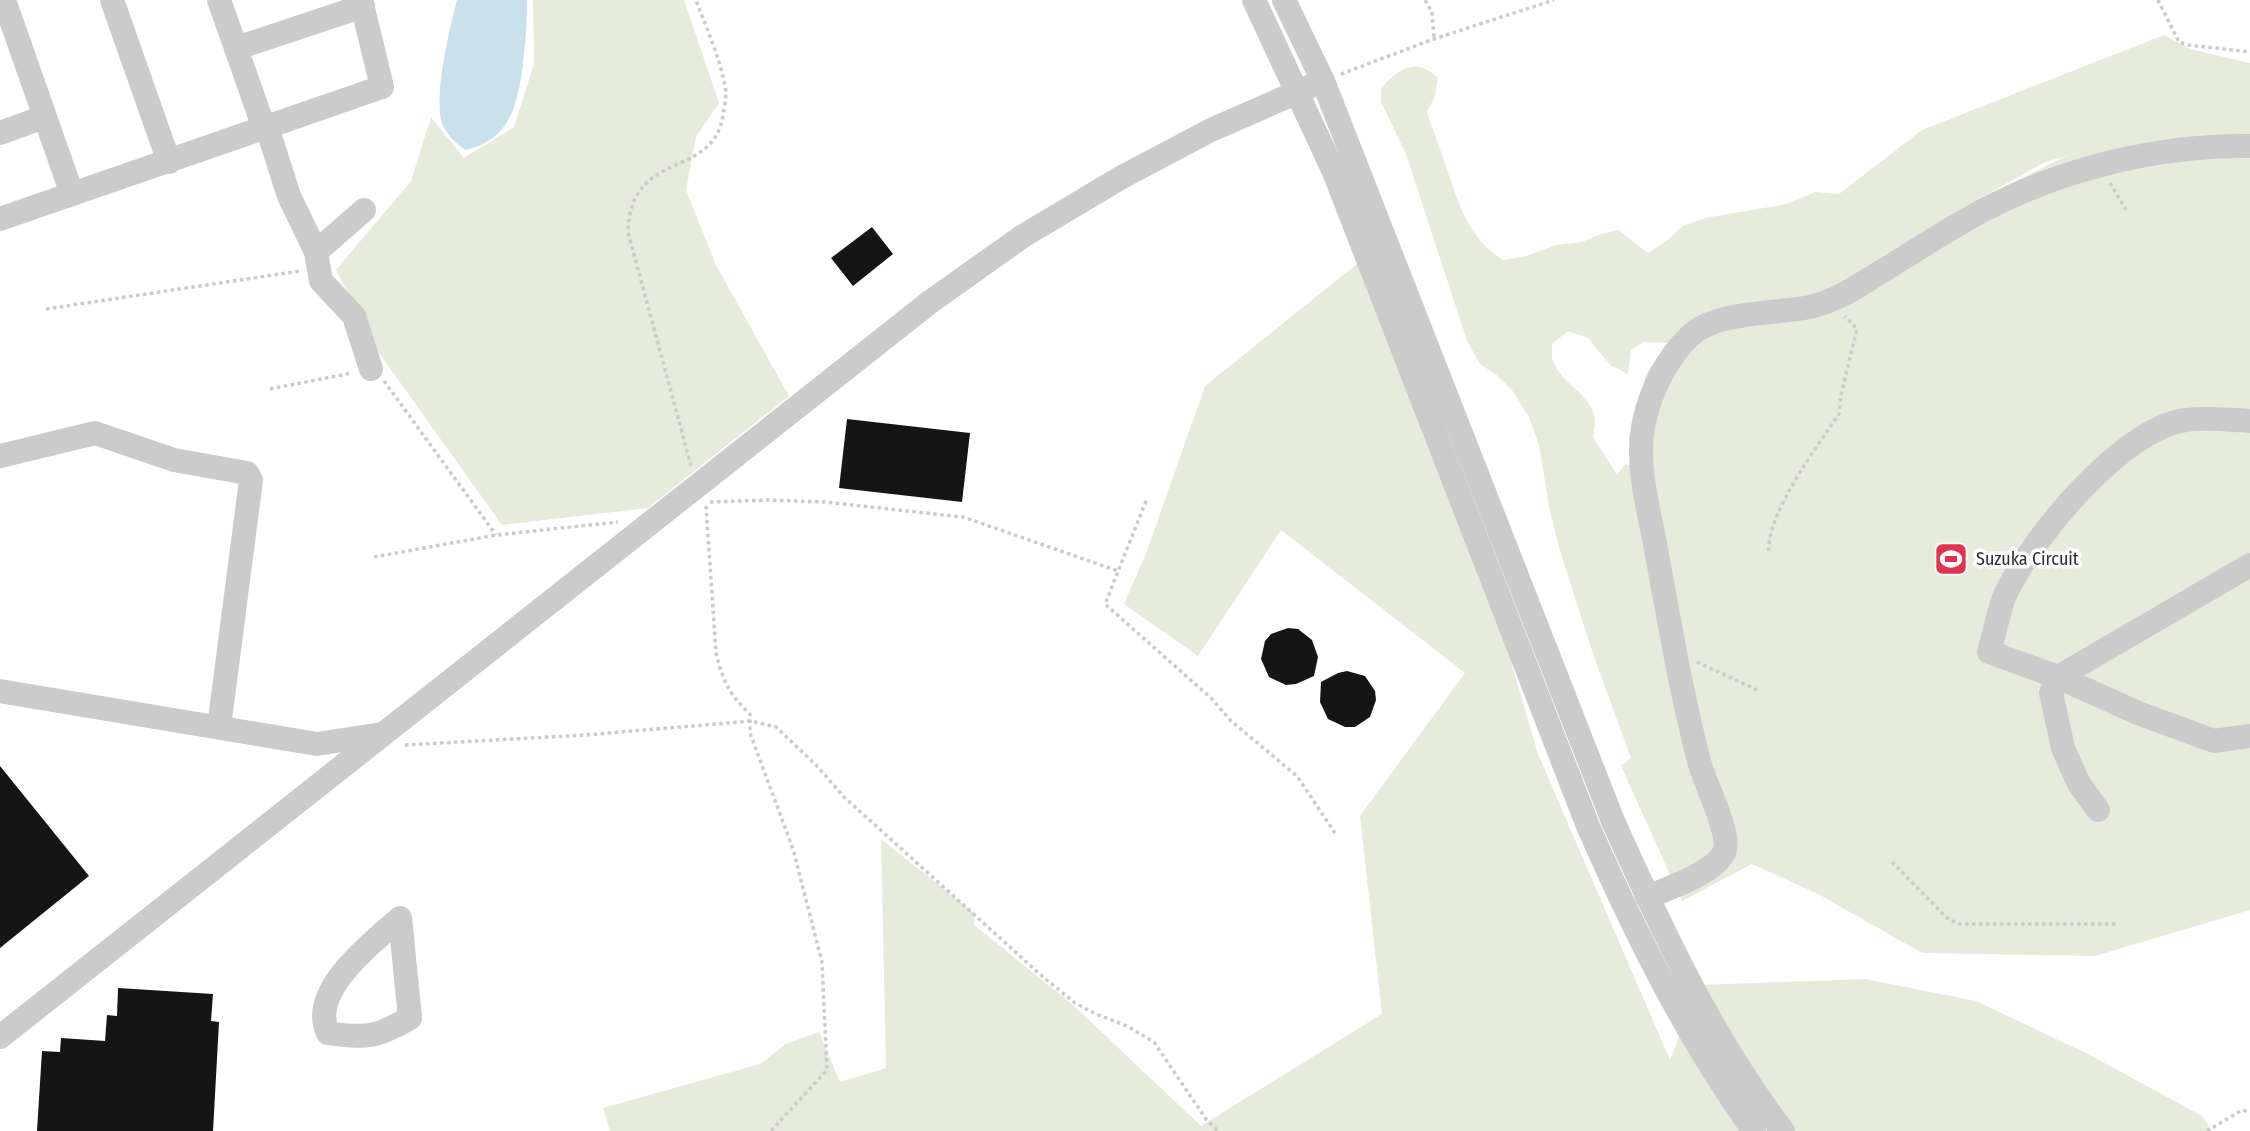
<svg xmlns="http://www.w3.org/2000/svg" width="2250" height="1131" font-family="'Fira Sans Condensed',sans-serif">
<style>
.green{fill:#e6ebdc;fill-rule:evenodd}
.water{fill:#c9e1eb}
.building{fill:#151515}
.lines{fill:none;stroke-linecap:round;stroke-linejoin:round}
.path{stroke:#cbcbcb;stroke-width:3.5;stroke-dasharray:3.5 3.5;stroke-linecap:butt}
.minor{stroke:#cbcbcb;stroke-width:24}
.labels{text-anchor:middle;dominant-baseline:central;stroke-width:7;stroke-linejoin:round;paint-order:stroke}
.poi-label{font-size:18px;fill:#2e2e2e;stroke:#fff;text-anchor:start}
</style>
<rect width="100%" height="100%" fill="#fff"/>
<g class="green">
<path d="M533 0H684L719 103 696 137 686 190 716 265 789 396 648 508 502 525 377 350 336 270 411 181 431 117 464 158 514 127 534 64Z"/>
<path d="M2164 35 2190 49 2250 63V910L2095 956 1922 953 1820 895 1752 864 1682 901 1621 766 1631 758 1593 654 1561 554 1550 512 1539 445 1529 417 1512 390 1498 376 1480 364 1467 341 1406 154 1381 102V88C1399 69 1415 56 1438 78L1435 96 1427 112C1433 132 1441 150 1447 169 1459 205 1469 239 1503 260L1526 256 1556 245 1582 242 1601 234 1618 230 1648 253 1665 242 1683 226 1705 218 1787 204 1815 192 1839 194 1922 130ZM2072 154 2064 157 1954 213 2043 163ZM1568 331 1588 338 1610 365 1628 374 1631 350 1644 342 1667 343 1646 374 1633 445 1637 467 1625 464 1617 475 1593 437C1594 432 1595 425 1595 420 1593 395 1561 384 1553 361 1551 356 1552 350 1552 344Z"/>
<path d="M1363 259 1497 614 1538 754 1670 1060 1700 985 1865 979 1976 1001 2090 1055 2202 1116 2212 1131H610L603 1108 760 1064 786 1044 819 1032 840 1082 886 1068 881 839 974 913V925L1073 1005 1201 1126 1382 1014 1360 816 1465 673 1281 530 1198 656 1124 604 1147 551 1205 386Z"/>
</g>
<path class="water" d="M457 0H527C527 18 526 37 524 55 519 97 514 140 465 150 456 143 448 136 443 126 432 101 450 27 457 0Z"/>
<g class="building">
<path d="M872 227 893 254 853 286 831 258Z"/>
<path d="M847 419 970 433 962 502 839 488Z"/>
<path d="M1288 628 1298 629 1312 640 1318 657 1314 676 1296 684 1286 685 1269 677 1261 659 1265 641 1271 634Z"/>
<path d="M1347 671 1365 676 1375 691 1376 700 1370 717 1355 727H1345L1328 719 1320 702 1321 682 1338 673Z"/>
<path d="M0 766 89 876 0 948Z"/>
<path d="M118 988 213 994 211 1021 219 1022 213 1131H37L42 1051 60 1052 61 1038 105 1041 107 1015 117 1016Z"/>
</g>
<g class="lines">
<g class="path">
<path d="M1425 0 1432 12 1434 39"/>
<path d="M2158 0 2179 42 2188 45 2250 52"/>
<path d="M1341 74 1434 39 1554 0"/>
<path d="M2110 183 2126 210"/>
<path d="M46 309 300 271"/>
<path d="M384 381 496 535"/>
<path d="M270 389 352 373"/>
<path d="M691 466 628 232C630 148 714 180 723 115 724 108 726 100 726 93 722 62 707 30 696 0"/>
<path d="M1146 501 1105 604 1212 699 1231 721 1297 776 1335 833"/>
<path d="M710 502 768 500 825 502 963 517 1118 571"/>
<path d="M706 506 716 653C722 679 730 696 750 714V733L793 849 822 962 827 1070 771 1131"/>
<path d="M1769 551C1766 515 1818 445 1839 414L1841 395 1857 329 1845 316"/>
<path d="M374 557 496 535 618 522"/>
<path d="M1697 662 1757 690"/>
<path d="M405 745 585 735 751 721 776 727 816 765 844 797 1042 976 1075 1003 1096 1014 1127 1026 1154 1042 1206 1119 1218 1131"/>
<path d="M1892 862 1946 917 1958 924H2119"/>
<path d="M2207 1131 2242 1110 2250 1112"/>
</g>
<g class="minor">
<path d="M4 0 72 194"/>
<path d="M112 0 169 162"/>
<path d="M219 0 264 128"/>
<path d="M1254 0 1334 172 1588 826C1635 933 1686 1036 1754 1131"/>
<path d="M1284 0 1323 81 1613 821C1661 928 1711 1037 1783 1131"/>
<path d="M237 48 363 6"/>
<path d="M267 127 289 196 316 252 321 281 354 316 371 369"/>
<path d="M0 133 44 117"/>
<path d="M0 219 382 87 361 0"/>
<path d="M316 252 364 210"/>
<path d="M2250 421C2229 420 2207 417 2186 420 2122 428 2031 539 2005 595 1998 612 1995 633 1989 652L2058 677 2138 713 2214 741 2250 736"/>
<path d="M0 456 95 433 174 460 247 473 251 480 219 727"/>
<path d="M0 691 317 744 382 734"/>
<path d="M2098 810 2079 784 2063 748 2051 693 2058 677 2250 565"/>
<path d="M1647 897C1667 889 1718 872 1725 850 1730 831 1704 782 1699 761 1681 692 1669 620 1656 549 1649 511 1636 466 1643 427 1649 394 1666 358 1691 335 1717 311 1775 314 1810 307 1832 302 1852 290 1871 278 1908 256 1944 231 1982 211 2063 168 2159 145 2250 146"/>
<path d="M400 918 410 1018C377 1037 366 1039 328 1033 308 991 372 943 400 918Z"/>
<path d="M0 1037 930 302 1023 236 1122 177 1211 130 1323 81"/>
</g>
</g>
<defs>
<symbol id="stadium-square" viewBox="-11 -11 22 22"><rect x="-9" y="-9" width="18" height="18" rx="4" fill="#e13450" stroke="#fff"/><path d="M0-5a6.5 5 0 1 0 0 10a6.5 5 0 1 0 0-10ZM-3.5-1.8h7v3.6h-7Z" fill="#fff"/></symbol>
</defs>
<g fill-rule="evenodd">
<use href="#stadium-square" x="1932" y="540" width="38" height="38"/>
</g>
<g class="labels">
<g class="poi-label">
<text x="1976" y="559">Suzuka Circuit</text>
</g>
</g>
</svg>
